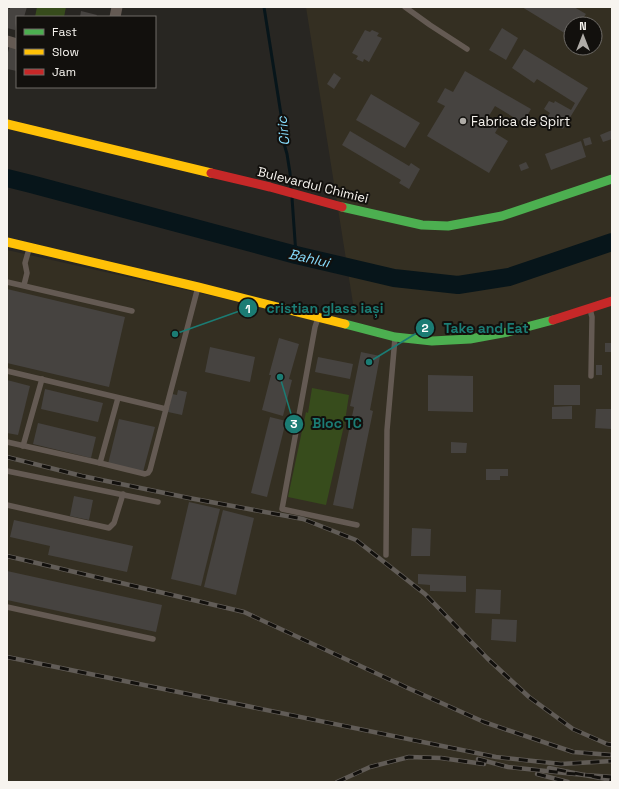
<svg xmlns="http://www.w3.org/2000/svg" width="619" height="789" font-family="'Space Grotesk',sans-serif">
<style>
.built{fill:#342f22;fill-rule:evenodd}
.green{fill:#374c1c}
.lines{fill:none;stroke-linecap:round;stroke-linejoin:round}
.stream{stroke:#07151a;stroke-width:3}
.river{stroke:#07151a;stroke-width:18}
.building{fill:#464340}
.lane{stroke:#645a53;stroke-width:5.5}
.street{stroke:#645a53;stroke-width:11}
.fast{stroke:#4caf50;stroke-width:9}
.slow{stroke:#ffc107;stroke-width:9}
.jam{stroke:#c62828;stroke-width:9}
.rail-casing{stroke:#615c57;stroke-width:4.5}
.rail{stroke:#12100d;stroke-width:3;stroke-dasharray:9;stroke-linecap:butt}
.poi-dot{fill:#afaca7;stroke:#12100d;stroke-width:1.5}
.labels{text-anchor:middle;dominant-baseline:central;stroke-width:4;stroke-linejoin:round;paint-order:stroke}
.poi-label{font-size:13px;fill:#f7f4ef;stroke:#12100d;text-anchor:start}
.street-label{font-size:13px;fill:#f7f4ef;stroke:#12100d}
.water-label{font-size:14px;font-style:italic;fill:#87ddfe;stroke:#12100d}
.leader{fill:none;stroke:#1b7c74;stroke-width:1.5}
.callout-dot{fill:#1b7c74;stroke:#12100d;stroke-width:1.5}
.mark-label{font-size:12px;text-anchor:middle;font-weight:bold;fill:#fff}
.callout-label{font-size:14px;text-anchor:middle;font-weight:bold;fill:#1b7c74;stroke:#12100d;stroke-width:4;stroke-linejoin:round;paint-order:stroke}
</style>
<rect width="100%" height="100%" fill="#282622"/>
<path class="built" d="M306 7H612V782H7V250L271 309 355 316ZM571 24H595V48H571Z"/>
<g class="green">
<path d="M37 7H66L64 17H35Z"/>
<path d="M312 388 349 395 345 421 326 505 288 497 306 412 308 413Z"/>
</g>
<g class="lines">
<g class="stream">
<path d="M264 7 283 127V140L287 154 290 173 291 189"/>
<path d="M292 198 296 255"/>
</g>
<path class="river" d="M7 178 31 184 296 255 394 278 458 285 509 277 612 242"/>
</g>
<g class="building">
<path d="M10 7H27L24 17H17L15 30 7 28V8L10 9Z"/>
<path d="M522 7H574L586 14 579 24H571V37Z"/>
<path d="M81 11 97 15 96 17H80Z"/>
<path d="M502 28 518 38 506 60 489 50Z"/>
<path d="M365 30 370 32 372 30 379 33 377 36 382 38 369 62 364 59 363 62 356 59 358 56 352 53Z"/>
<path d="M10 45 17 47V71L7 69V56Z"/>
<path d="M524 49 588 88 563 129 546 119 550 113 544 109 549 101 554 103 555 101 571 110 575 103 537 79 534 83 512 68Z"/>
<path d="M465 71 531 109 523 123 495 106 487 119 499 126 495 133 508 141 489 173 427 136 445 106 437 102 445 88 453 92Z"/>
<path d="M334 73 341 78 334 89 327 84Z"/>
<path d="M371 94 420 123 405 148 356 120Z"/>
<path d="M612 130V139L603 142 600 135Z"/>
<path d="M350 131 409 166 411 163 420 169 409 189 399 183 401 180 342 145Z"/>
<path d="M590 137 592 144 585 146 583 139Z"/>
<path d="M581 141 586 157 551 170 545 154Z"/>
<path d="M526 162 529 168 521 171 519 165Z"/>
<path d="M7 289 125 317 109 387 7 363Z"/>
<path d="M279 338 299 344 289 379 292 380 283 416 262 410 271 375H269Z"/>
<rect x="605" y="343" width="7" height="9"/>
<path d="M210 347 255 357 250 382 205 372Z"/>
<path d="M361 352 380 356 370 410 373 411 353 509 333 505 354 407 350 406Z"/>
<path d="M318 357 353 364 350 379 315 372Z"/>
<rect x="596" y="365" width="6" height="10"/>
<path d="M428 375 473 376V412L428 411Z"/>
<path d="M7 380 30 386 18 435 7 433Z"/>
<rect x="554" y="385" width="26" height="20"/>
<path d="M45 389 103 403 98 422 41 409Z"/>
<path d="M178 390 187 392 182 415 168 412 172 394 177 395Z"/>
<path d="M572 406V419H552V407Z"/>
<path d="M596 409H612V429L595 428Z"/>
<path d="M270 417 286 421 267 497 251 493Z"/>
<path d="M119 419 155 427 143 472 108 464Z"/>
<path d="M38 423 96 437 91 458 33 444Z"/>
<path d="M451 442 467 443 466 453H451Z"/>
<path d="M486 469H508V476H500V480H486Z"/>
<path d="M74 496 93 500 89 520 70 516Z"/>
<path d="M189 502 220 509 201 586 171 579Z"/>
<path d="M223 510 254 518 236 595 204 587Z"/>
<path d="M14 520 133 546 127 572 48 555 50 546 10 537Z"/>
<path d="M412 528 431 529 430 556H411Z"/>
<path d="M7 571 162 605 156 632 7 600Z"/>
<path d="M418 574 466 576V592L430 591V585L418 584Z"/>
<path d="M476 589 501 590 500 614 475 613Z"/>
<path d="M492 619 517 620 516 642 491 640Z"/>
</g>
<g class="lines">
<g class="lane">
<path d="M405 7 430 25 467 49"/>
<path d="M7 282 132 311"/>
<path d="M24 285 27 273 25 263 29 249"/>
<path d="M590 309 592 317 591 376"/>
<path d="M318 318 315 327 282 509 357 525"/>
<path d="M7 371 166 409"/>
<path d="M7 442 100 463 145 474 148 473 150 470 198 287"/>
<path d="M23 446 42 379"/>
<path d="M100 463 118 398"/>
<path d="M7 471 158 502"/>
<path d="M7 505 109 528 114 523 123 494"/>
<path d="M386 555 387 430 395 338"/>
<path d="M7 607 153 639"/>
</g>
<g class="street">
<path d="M115 17 117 7"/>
<path d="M7 41 17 44"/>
</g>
<g class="fast">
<path d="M342 207 422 225 448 226 502 216 612 179"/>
<path d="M345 324 395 337 432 341 470 339 508 332 553 320"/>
</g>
<g class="slow">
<path d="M7 124 211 173"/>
<path d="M7 242 198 287 345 324"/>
</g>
<g class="jam">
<path d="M211 173 270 187 342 207"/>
<path d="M553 320 612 301"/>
</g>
<defs>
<g id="rail">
<path d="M7 457 82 476 189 498 303 519 356 540 425 594 487 658 529 697 573 729 607 744 612 745"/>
<path d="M7 556 244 612 410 689 484 722 573 752 612 755"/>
<path d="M7 657 496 757 561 764 612 761"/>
<path d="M478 759 508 767 584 775 549 768"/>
<path d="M537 774 568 782"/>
<path d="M612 777 584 775 612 780"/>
<path d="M337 782 370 767 409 757 441 758 484 764"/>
</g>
</defs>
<use href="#rail" class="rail-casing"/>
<use href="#rail" class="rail"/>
</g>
<circle class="poi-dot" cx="463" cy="121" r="4"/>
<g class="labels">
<g class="poi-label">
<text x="471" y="121">Fabrica de Spirt</text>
</g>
<g class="street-label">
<text transform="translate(313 185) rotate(14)">Bulevardul Chimiei</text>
</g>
<g class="water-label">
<text transform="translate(283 131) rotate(-96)">Ciric</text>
<text transform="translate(309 258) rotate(13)">Bahlui</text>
</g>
</g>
<path class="leader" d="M175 334L248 308M369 362L425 328M280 377L294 424"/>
<g class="callout-dot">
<circle cx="175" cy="334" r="4"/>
<circle cx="369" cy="362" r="4"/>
<circle cx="280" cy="377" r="4"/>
<circle cx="248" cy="308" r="10"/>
<circle cx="425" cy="328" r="10"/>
<circle cx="294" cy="424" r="10"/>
</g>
<g class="mark-label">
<text x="248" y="313">1</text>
<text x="425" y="332">2</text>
<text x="294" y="428">3</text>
</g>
<g class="callout-label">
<text x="325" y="313">cristian glass iași</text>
<text x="486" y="333">Take and Eat</text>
<text x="337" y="428">Bloc TC</text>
</g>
<rect width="619" height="789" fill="none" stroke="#f7f4ef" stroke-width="16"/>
<rect x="16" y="16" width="140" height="72" fill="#12100d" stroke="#6e6b67"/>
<rect x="24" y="29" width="20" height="6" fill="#4caf50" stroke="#6e6b67"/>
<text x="52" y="36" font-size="12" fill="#f7f4ef">Fast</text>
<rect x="24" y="49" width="20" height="6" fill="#ffc107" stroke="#6e6b67"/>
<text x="52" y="56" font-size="12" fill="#f7f4ef">Slow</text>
<rect x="24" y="69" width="20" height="6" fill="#c62828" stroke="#6e6b67"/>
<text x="52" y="76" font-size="12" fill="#f7f4ef">Jam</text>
<g transform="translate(583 36)"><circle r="19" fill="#12100d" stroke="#6e6b67"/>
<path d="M0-3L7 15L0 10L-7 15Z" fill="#afaca7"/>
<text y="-6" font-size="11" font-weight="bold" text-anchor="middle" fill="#f7f4ef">N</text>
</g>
</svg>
